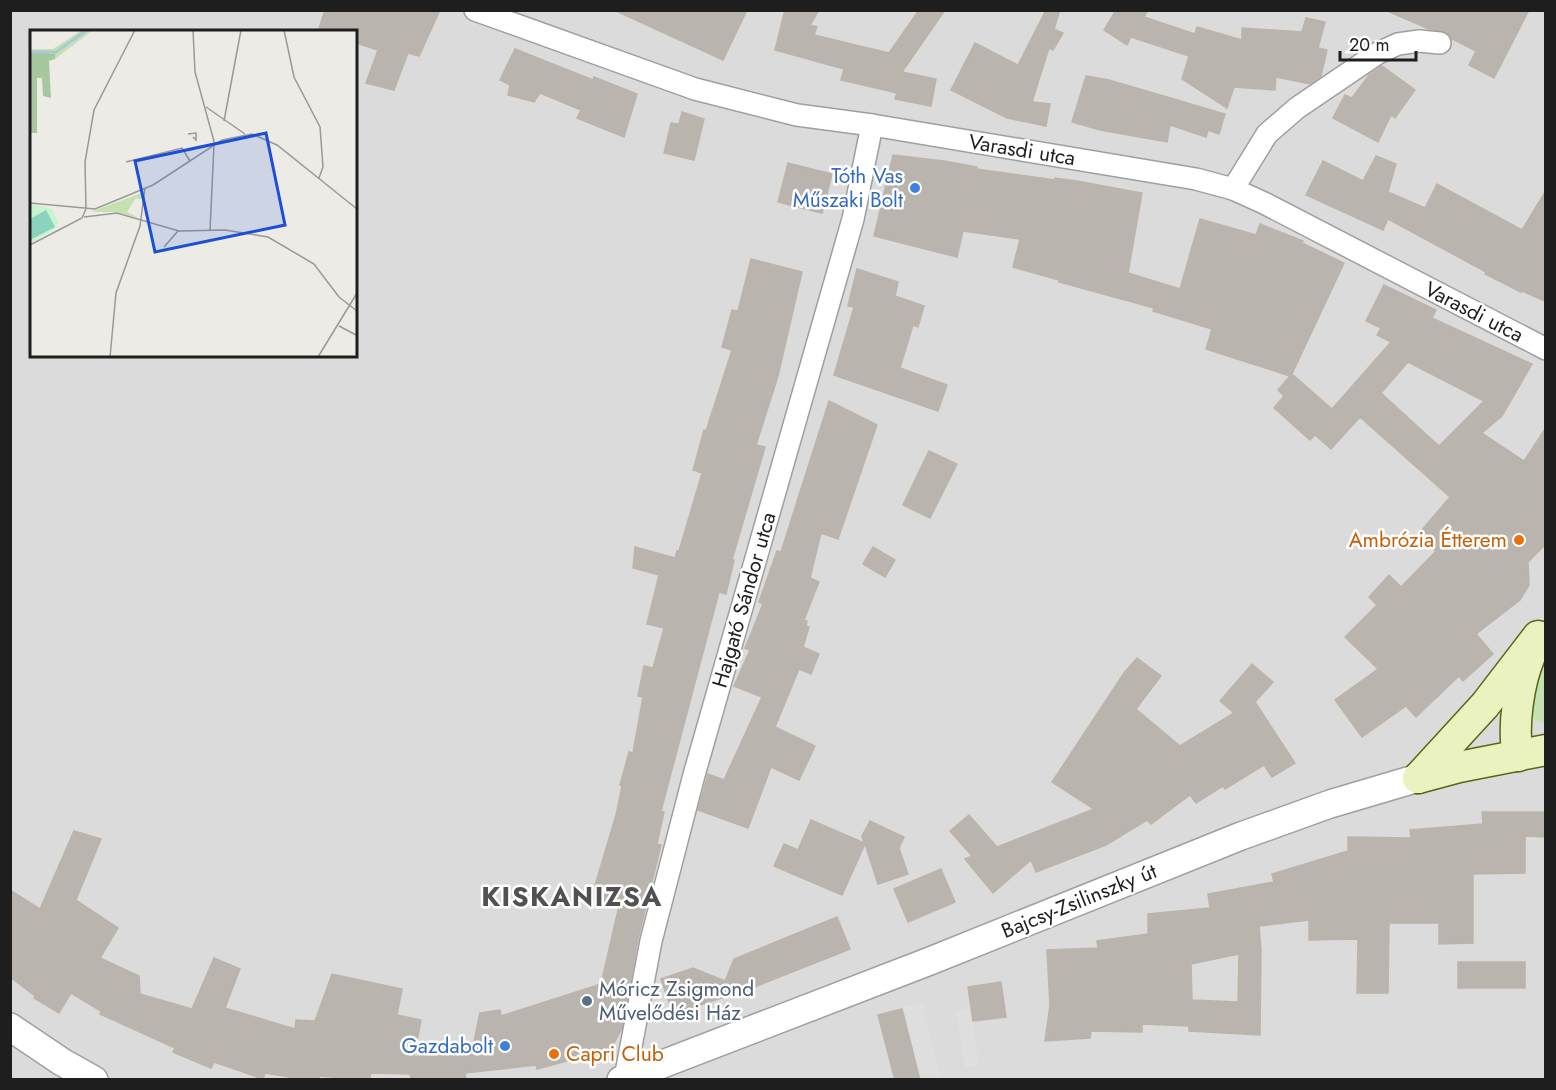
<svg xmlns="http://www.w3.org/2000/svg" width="1556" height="1090" font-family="Jost,sans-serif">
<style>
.residential{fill:#dcdbdb;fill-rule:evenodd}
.grass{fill:#c4e2b1}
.parking{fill:#dedede}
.building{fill:#bab4ae;stroke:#bdb4a9;stroke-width:1.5;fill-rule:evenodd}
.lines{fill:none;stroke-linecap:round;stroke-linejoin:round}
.minor-casing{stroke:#9f9f9f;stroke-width:24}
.tertiary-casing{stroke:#9f9f9f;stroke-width:30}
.secondary-casing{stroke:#566712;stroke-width:33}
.minor{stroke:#fff;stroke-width:21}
.tertiary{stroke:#fff;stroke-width:27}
.secondary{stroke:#eaf2bf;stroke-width:30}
.shop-dot{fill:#3f7fe0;stroke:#fff;stroke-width:2}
.food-dot{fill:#e8710a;stroke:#fff;stroke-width:2}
.service-dot{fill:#5c6f8a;stroke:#fff;stroke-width:2}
.labels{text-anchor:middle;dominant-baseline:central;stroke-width:5;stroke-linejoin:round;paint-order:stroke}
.street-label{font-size:21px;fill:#1e1e1e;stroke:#fff}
.shop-label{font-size:21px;fill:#366cbe;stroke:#fff;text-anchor:end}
.food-label{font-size:21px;fill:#c56008;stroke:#fff;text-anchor:end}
.service-label{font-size:21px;fill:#4e5e75;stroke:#fff;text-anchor:start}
.district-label{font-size:27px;font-weight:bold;letter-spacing:1.5px;fill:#515151;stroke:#fff}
.inset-river{fill:none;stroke:#aac8d6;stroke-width:3}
.inset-road{fill:none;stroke:#9a9995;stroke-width:1.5}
.view{fill:#1d4ed8;fill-opacity:0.15;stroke:#1d4ed8;stroke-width:3}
.inset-edge{fill:none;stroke:#1e1e1e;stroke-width:3}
</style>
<rect width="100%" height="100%" fill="#edebe5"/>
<path class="residential" d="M10 11H1545L1546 653 1540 662 1531 718 1546 724 1545 1079H11ZM32 32H356V356H32Z"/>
<path class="grass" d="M1545 653V724L1531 718 1540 662Z"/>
<g class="parking">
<path d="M923 1003 941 1079H920L903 1007Z"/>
<path d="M970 1009 979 1065 965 1067 956 1011Z"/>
</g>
<g class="building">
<path d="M325 10H440L419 56 408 53 394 90 366 83 378 50 356 43V32H318Z"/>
<path d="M614 10H747L723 60Z"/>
<path d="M785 10H819L810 25 817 27 814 35 889 53 919 10H945L902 72 936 79 931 106 895 99 897 93 841 80 844 69 775 50Z"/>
<path d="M1046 10H1060L1054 29 1063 33 1053 50 1049 48 1032 102 1050 104 1046 126 1007 118 951 90 975 43 1018 65Z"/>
<path d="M1116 10H1148L1144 17 1195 34 1197 27 1242 40V28L1302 32 1306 18 1325 22 1318 48 1327 50 1321 76 1310 84 1276 77 1275 90 1234 87 1227 108 1182 79 1189 56 1131 37 1127 45 1104 30Z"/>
<path d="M1385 10H1529L1494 78 1469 65 1476 51 1452 39 1447 32 1429 29Z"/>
<path d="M515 49 593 80 594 77 637 94 624 137 577 118 581 110 540 93 534 102 508 95 510 85 500 80Z"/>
<path d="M1382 66 1415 90 1395 118 1391 115 1378 142 1333 118 1345 95 1352 98 1369 75Z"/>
<path d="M1086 76 1109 80 1225 114 1219 134 1208 130 1206 137 1170 125 1167 142 1100 130 1072 122Z"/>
<path d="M682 112 704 119 694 160 664 153 671 123 679 124Z"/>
<path d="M893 155 944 161 977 167 976 169 1055 180V178L1077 181 1142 193 1128 273 1180 289 1200 219 1256 235 1260 224 1303 241 1302 243 1344 263 1292 374 1332 409 1391 342 1377 335 1381 328 1366 321 1384 285 1436 310 1432 318 1532 364 1502 416 1482 433 1524 461 1545 429V545L1528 562 1529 585 1520 600 1476 634 1493 654 1463 681 1459 676 1416 717 1406 706 1362 737 1335 700 1378 669 1345 637 1377 605 1369 597 1389 575 1401 587 1436 551 1432 548 1437 542 1422 530 1450 497 1360 417 1331 449 1315 435 1310 440 1274 408 1284 396 1278 390 1290 376 1206 349 1212 329 1153 311 1154 308 1059 282V280L1013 267 1020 239 963 231 957 257 874 236ZM1408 362 1484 401 1439 446 1381 393Z"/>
<path d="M1376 156 1396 164 1388 192 1425 208 1437 184 1522 230 1545 192V301L1522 291 1521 292 1485 274 1486 272 1388 219 1383 230 1306 195 1323 161 1363 181Z"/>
<path d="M788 163 832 174 822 213 778 202Z"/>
<path d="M751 259 802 272 778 376 756 445 765 447 732 560H734L726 594 719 592 661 811 664 812 657 844 661 845 638 939 622 1028 611 1049 537 1069 536 1065 465 1073 466 1080H411L410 1074 371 1073 369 1080 319 1076V1080H307L265 1073 263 1079 214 1062 211 1068 173 1052 175 1048 100 1014 101 1011 71 993 59 1013 34 998 35 996 10 977V890L40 909 74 831 101 839 76 900 118 928 100 958 139 976 140 994 192 1009 214 958 240 969 225 1008 295 1029 296 1020 315 1021 332 974 402 989 397 1015 421 1020 414 1057 473 1046 480 1013 500 1010 501 1016 601 984 619 906 591 899 616 815 622 786 620 785 629 752 633 753 643 697 638 696 644 666 653 668 664 628 647 624 659 575 633 568 635 547 675 558 677 551H679L702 473 693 470 704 430 706 431 732 350 722 347 732 310 738 311Z"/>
<path d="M857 269 898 282 895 296 924 306 918 327 913 325 900 368 947 385 938 411 834 375 854 307 848 306Z"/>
<path d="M829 401 877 425 838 539 821 533 810 578 819 582 804 620 807 621 806 626 809 627 803 647 819 654 811 674 799 669 775 727 815 746 799 780 771 767 748 828 698 810 708 774 724 780 762 697 734 686 750 650 745 648 763 604 759 602 777 551 781 552Z"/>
<path d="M929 451 957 464 930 518 903 505Z"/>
<path d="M873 547 895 560 885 577 863 564Z"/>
<path d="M1137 658 1161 676 1136 709 1180 746 1234 713 1220 701 1252 664 1273 682 1255 702 1295 763 1272 777 1264 765 1225 789 1223 786 1196 803 1190 795 1151 824 1147 820 1106 845 1036 872 1031 860 993 893 965 859 972 856 950 831 969 815 997 847 1094 809 1052 782 1124 673Z"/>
<path d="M1482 812H1545V837L1525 836V873L1473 874V943L1439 944V923H1389L1388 993H1357L1358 939 1309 940V920L1259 926 1261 949 1260 1035 1189 1031V1026L1142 1024V1032L1091 1031 1090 1038 1045 1041 1050 1005 1047 950 1098 948 1097 941 1148 934V914L1210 908 1208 894 1274 882 1272 874 1348 851V837L1411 838 1410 830 1483 824ZM1239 954 1238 1002 1192 1000 1191 964Z"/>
<path d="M811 820 864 843 862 836 870 821 904 837 899 848 908 874 878 884 865 844 842 895 774 866 784 844 798 850Z"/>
<path d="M941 869 955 902 908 922 894 889Z"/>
<path d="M837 917 850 949 752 988 673 1014 661 979 693 968 725 981 734 959Z"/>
<rect x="1458" y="962" width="67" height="26"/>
<path d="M1001 982 1006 1017 973 1021 968 987Z"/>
<path d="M902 1009 920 1080H895L878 1015Z"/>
</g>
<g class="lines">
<defs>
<g id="minor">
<path d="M475 10 695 89 797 115 872 125 1196 179 1233 189 1264 203 1546 349"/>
<path d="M1233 189 1267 134 1297 108 1378 53 1398 44 1419 41 1440 43"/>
<path d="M625 1078 651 941 694 775 853 219 872 125"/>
</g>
<g id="tertiary">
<path d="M10 1027 62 1062 94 1080"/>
<path d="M621 1080 930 961 1241 836 1330 804 1418 778"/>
</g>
<g id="secondary">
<path d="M1518 756C1512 727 1519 682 1530 656"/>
<path d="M1418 778 1485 705 1538 636"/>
<path d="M1418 778 1459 767 1546 750"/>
</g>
</defs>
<use href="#minor" class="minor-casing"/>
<use href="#tertiary" class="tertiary-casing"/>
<use href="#secondary" class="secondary-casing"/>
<use href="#minor" class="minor"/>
<use href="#tertiary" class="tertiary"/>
<use href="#secondary" class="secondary"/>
</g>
<g class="shop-dot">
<circle cx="915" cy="188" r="6"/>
<circle cx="505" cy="1046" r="6"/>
</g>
<g class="food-dot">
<circle cx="1519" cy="540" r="6"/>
<circle cx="554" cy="1054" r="6"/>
</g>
<circle class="service-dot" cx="587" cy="1001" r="6"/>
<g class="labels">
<g class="street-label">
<text transform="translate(1022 150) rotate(9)">Varasdi utca</text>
<text transform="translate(1474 312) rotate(27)">Varasdi utca</text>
<text transform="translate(744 600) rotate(-74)">Hajgató Sándor utca</text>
<text transform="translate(1079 901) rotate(-22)">Bajcsy-Zsilinszky út</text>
</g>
<g class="shop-label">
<text x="903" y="176">Tóth Vas<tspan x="903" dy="24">Műszaki Bolt</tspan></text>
<text x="493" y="1046">Gazdabolt</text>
</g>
<g class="food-label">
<text x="1507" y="540">Ambrózia Étterem</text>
<text x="566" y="1054" text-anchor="start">Capri Club</text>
</g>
<g class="service-label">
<text x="599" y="989">Móricz Zsigmond<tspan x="599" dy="24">Művelődési Ház</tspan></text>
</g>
<g class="district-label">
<text x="572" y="896">KISKANIZSA</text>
</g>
</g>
<g transform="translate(30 30)">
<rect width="327" height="327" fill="#edebe5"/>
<path d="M52 0H63L25 29V24H0V19H23ZM114 162 113 170 106 168 97 182 109 188 87 182H61Z" fill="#c4e2b1"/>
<path d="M5 22 25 24V29L19 31 21 68 13 66 12 48H7V103H0V24Z" fill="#a7c89e"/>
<path d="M0 174 22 179 28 192 26 198 0 213Z" fill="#c7f3ce"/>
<path d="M16 180 25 197 0 210V189Z" fill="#8cd3be"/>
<path class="inset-river" d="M0 22H26L57 0"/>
<path class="inset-road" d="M163 0 165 42 185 115M254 0 264 47 290 97 293 137 289 148M176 77 215 104M194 91 211 0M158 104 166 103V110L163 107M96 132 152 118 160 131M123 155 192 110 222 104 247 115 327 179M0 173 65 179 123 155M56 179 55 132 64 80 105 0M54 187 87 183 149 201 195 200 238 207 284 234 309 267 327 281M180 200 184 115M0 215 52 188 56 179M134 217 148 201M309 296 326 305M80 327 86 263 110 196 115 158M288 327 327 263"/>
<path class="view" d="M236 103 255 195 125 222 105 131Z"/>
<rect width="327" height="327" class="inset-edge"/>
</g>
<rect width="1556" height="1090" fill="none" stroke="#1e1e1e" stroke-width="24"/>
<path d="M1340 51v9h76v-9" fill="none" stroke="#1e1e1e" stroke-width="3"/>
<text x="1349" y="51" font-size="18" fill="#1e1e1e" stroke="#ffffff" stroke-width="4.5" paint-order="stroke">20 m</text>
</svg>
